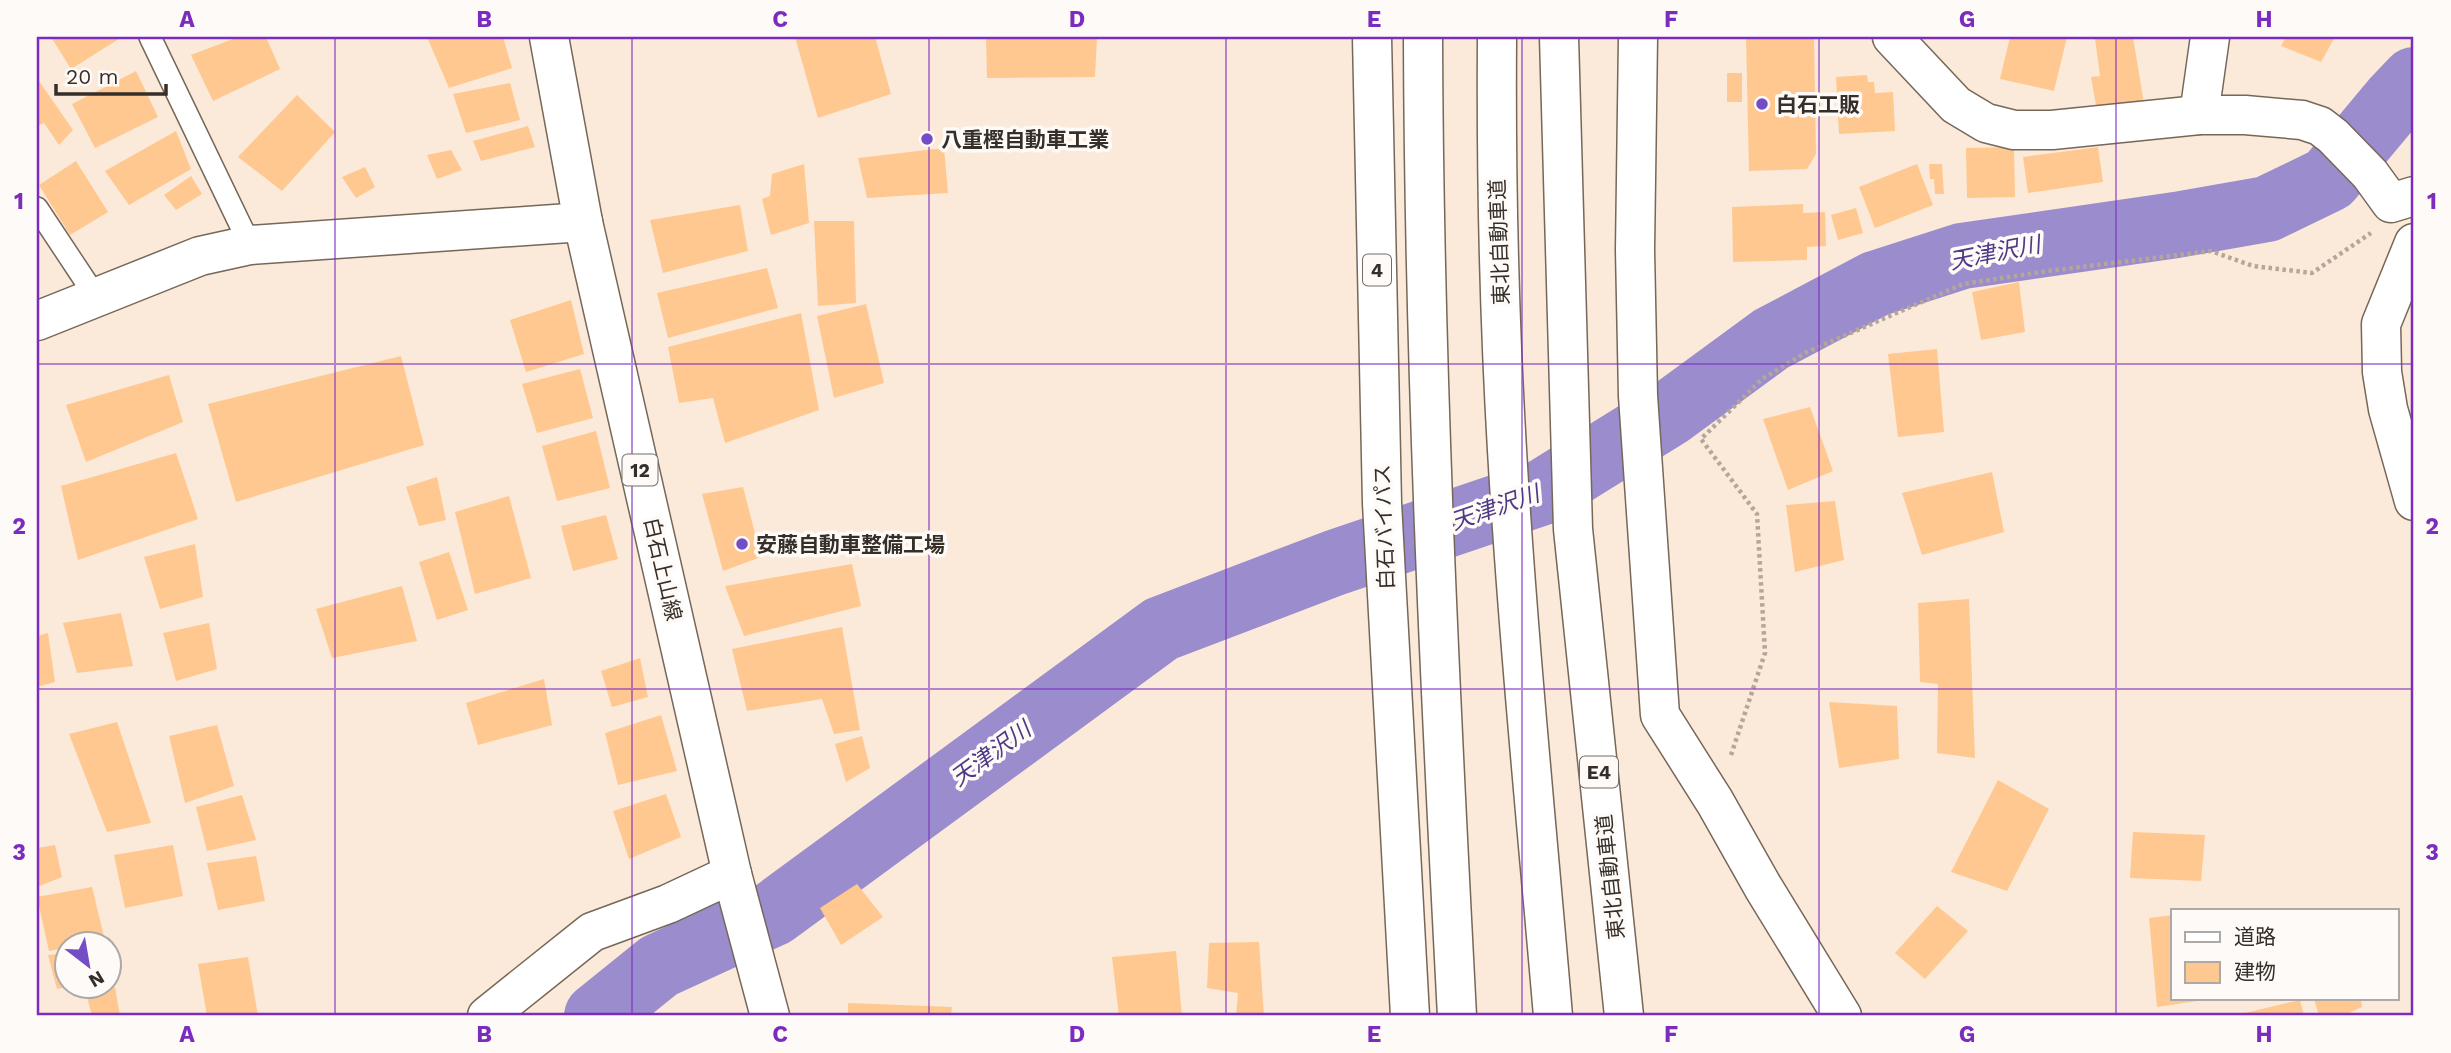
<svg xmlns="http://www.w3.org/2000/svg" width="2451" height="1053" font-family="'Work Sans','Noto Sans JP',sans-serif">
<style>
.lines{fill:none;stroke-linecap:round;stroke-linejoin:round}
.river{stroke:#9a8ccd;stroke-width:66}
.building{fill:#ffc890}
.lane-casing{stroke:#766758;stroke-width:24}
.street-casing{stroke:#766758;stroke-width:41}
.primary-casing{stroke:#766758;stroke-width:41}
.highway-casing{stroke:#766758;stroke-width:41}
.path{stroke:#b4a79a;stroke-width:4.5;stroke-dasharray:3.5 3.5;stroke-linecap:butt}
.lane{stroke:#fff;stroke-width:21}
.street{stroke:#fff;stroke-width:38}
.primary{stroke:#fff;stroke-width:38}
.highway{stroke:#fff;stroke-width:38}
.grid{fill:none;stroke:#7b2cbf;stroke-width:2;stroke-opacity:0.55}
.poi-dot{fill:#734dc6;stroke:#fefaf7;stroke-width:2.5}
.labels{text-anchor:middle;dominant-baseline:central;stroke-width:7;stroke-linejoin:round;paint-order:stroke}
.shield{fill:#fefaf7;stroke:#726c67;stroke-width:2}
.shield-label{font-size:19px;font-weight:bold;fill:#362f29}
.poi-label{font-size:21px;font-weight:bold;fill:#362f29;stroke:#fefaf7;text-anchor:start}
.street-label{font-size:21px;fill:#362f29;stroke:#fefaf7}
.water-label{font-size:23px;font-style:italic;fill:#4f3886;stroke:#fefaf7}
.neatline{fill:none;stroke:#7b2cbf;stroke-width:2.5}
.grid-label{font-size:23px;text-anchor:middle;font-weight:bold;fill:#7b2cbf}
</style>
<rect width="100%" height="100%" fill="#fbead9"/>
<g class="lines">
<path class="river" d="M597 1016 659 966 774 913 1161 629 1334 563 1543 492 1670 413 1771 339 1875 284 1962 256 2176 225 2267 209 2329 179 2395 100 2414 80"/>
</g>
<g class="building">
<path d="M51 37H122L71 69Z"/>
<path d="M238 37H266L280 69 213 101 191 55Z"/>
<path d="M427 37H503L512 68 449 88Z"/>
<path d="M795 37H875L891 94 818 118Z"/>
<path d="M986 37H1097L1095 77 987 78Z"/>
<path d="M1746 37H1814L1816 154 1807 169 1749 171Z"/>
<path d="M2010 37H2067L2054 91 2000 79Z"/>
<path d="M2111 37H2133L2144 104 2097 111 2091 77 2100 76 2095 39Z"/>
<path d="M2286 37H2335L2321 62 2281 46Z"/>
<path d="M136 71 158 117 95 148 72 104Z"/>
<rect x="1727" y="73" width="15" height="29"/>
<path d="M1867 75 1868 82H1874L1875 93 1893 92 1895 131 1839 134 1836 77Z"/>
<path d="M37 78 73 130 59 145 44 123 37 126Z"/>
<path d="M510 83 520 120 466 133 453 94Z"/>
<path d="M297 95 335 132 282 191 238 157Z"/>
<path d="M528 126 535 147 481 161 473 141Z"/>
<path d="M176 131 191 169 129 205 105 171Z"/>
<path d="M2014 147 2015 197 1967 198 1966 148Z"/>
<path d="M2098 147 2103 182 2028 193 2023 157Z"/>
<path d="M944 148 948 193 867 198 858 158Z"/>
<path d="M451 150 462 170 437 179 427 155Z"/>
<path d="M76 161 108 212 70 235 39 185Z"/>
<path d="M804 164 809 223 771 235 762 199 770 196 772 174Z"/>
<path d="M1917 164 1933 205 1875 228 1859 187Z"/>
<path d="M1929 164H1942L1944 194H1935L1934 179H1930Z"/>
<path d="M365 167 375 187 356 198 342 177Z"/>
<path d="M191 176 202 194 176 210 164 195Z"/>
<path d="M1803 204V213L1825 212 1826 246 1807 247V260L1733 262 1732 207Z"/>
<path d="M740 205 748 251 663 273 650 220Z"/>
<path d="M1856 208 1863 233 1838 240 1831 215Z"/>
<path d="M814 221H854L856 303 818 306Z"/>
<path d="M767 268 778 308 668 338 657 293Z"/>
<path d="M2019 282 2025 332 1981 340 1972 292Z"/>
<path d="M571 300 584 354 526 372 510 320Z"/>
<path d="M866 304 884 383 834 398 817 316Z"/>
<path d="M801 313 819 410 725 443 713 398 679 403 668 347Z"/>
<path d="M1937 349 1944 432 1898 437 1888 354Z"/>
<path d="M401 356 424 445 236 502 208 404Z"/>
<path d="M580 369 593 418 537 433 522 384Z"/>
<path d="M169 375 183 422 86 462 66 405Z"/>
<path d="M1810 407 1833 471 1788 490 1763 419Z"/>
<path d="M596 431 610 488 557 501 542 446Z"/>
<path d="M176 453 198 519 78 560 61 486Z"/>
<path d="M1992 472 2004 532 1922 555 1902 493Z"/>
<path d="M437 477 446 520 419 526 406 487Z"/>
<path d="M743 487 761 557 723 571 702 494Z"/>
<path d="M509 496 531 578 475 594 455 512Z"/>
<path d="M1835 501 1844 560 1795 572 1786 505Z"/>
<path d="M606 515 618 559 573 571 561 526Z"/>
<path d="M195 544 203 597 160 609 144 557Z"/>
<path d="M449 552 468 610 437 620 419 562Z"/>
<path d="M852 564 861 606 744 636 725 586Z"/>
<path d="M402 586 417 641 332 658 316 609Z"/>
<path d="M1969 599 1975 758 1937 753 1938 684 1920 682 1918 603Z"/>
<path d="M121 613 133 666 77 673 63 623Z"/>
<path d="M209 623 217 669 176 681 163 633Z"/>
<path d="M842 627 860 730 834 734 822 699 747 711 732 649Z"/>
<path d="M48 633 55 682 37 687V636Z"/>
<path d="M640 658 648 697 612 707 601 671Z"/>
<path d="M544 679 552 725 478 745 466 703Z"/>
<path d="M1829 702 1897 706 1899 759 1839 768Z"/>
<path d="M661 715 677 771 618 785 605 733Z"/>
<path d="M117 722 151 823 107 832 69 734Z"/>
<path d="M217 725 234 786 185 803 169 736Z"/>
<path d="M862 736 870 768 846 782 835 744Z"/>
<path d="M1998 780 2049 809 2007 891 1951 872Z"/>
<path d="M666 794 681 837 629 859 613 811Z"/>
<path d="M242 795 256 840 207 851 196 807Z"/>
<path d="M2133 832 2205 835 2201 881 2130 878Z"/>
<path d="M55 845 62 877 37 887V848Z"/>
<path d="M173 845 183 896 125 908 114 855Z"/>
<path d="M256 856 265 901 218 910 207 863Z"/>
<path d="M857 884 883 917 841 945 820 908Z"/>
<path d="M92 887 105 941 66 944V948L49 951 37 897Z"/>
<path d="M1937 906 1968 931 1925 979 1895 953Z"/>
<path d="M2173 915V999L2204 1000 2157 1007 2149 918Z"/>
<path d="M1259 942 1264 1016H1236L1238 993 1207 988 1209 943Z"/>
<path d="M1176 951 1182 1016H1119L1112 957Z"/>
<path d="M66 953V987L57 989 48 955Z"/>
<path d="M248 957 258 1016H207L198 964Z"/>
<path d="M115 987 120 1016H92L86 993Z"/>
<path d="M2314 999H2361L2362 1007 2342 1016H2319Z"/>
<path d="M2300 1000 2304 1016H2246L2245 1013Z"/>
<path d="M848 1003 952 1007 951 1016H848Z"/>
</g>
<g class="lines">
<defs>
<g id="lane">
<path d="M150 37 250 245"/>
<path d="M37 208 96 297"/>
</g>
<g id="street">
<path d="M1638 37 1635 250 1638 396 1660 715 1715 802 1763 887 1842 1016"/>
<path d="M1892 37 1956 105 1986 123 2014 130H2052L2199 115H2245L2302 120 2320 126 2333 136 2370 174 2391 203 2414 196"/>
<path d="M2199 115 2210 37"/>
<path d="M2414 243 2381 324 2382 372 2388 409 2414 501"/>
<path d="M37 321 200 256 250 245 583 222"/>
<path d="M487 1016 592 932 668 904 732 874"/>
</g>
<path id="primary" d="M549 37 583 222 732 874 770 1016"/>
<g id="highway">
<path d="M1372 37 1382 503 1410 1016"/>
<path d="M1423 37C1424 364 1440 690 1457 1016"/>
<path d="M1497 37C1496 175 1499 313 1507 450 1518 639 1537 828 1553 1016"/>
<path d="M1559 37 1573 529 1624 1016"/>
</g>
</defs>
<use href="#lane" class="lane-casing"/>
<use href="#street" class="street-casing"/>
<use href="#primary" class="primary-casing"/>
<use href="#highway" class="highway-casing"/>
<path class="path" d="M1731 755 1765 653 1757 514 1701 439 1762 379 1807 352 1963 284 2048 271 2211 251 2253 266 2312 273 2371 233"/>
<use href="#lane" class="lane"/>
<use href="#street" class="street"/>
<use href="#primary" class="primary"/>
<use href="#highway" class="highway"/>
</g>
<path class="grid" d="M335 37V1016M632 37V1016M929 37V1016M1226 37V1016M1522 37V1016M1819 37V1016M2116 37V1016M37 364H2414M37 689H2414"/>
<g class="poi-dot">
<circle cx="1762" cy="104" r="7"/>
<circle cx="927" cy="139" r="7"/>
<circle cx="742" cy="544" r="7"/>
</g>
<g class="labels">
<g class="shield">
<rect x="1363" y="254.5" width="28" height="31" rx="5"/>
<rect x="622.5" y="454.5" width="35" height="31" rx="5"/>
<rect x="1580" y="756.5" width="38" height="31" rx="5"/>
</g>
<g class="shield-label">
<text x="1377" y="270">4</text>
<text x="640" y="470">12</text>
<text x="1599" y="772">E4</text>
</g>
<g class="poi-label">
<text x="1776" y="104">白石工販</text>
<text x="941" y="139">八重樫自動車工業</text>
<text x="756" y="544">安藤自動車整備工場</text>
</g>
<g class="street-label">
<text transform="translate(1499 242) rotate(-92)">東北自動車道</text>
<text transform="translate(1384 527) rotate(-92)">白石バイパス</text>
<text transform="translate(663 569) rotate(77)">白石上山線</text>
<text transform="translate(1610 877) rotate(-96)">東北自動車道</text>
</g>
<g class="water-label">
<text transform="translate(1995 253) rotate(-11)">天津沢川</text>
<text transform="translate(1495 508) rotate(-19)">天津沢川</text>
<text transform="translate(991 754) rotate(-36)">天津沢川</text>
</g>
</g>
<rect width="2451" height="1053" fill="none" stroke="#fefaf7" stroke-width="77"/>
<rect x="2171" y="909" width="228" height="91" fill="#fefaf7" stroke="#aea9a5" stroke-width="2"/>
<rect x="2185" y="932" width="35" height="10" fill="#ffffff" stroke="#aea9a5" stroke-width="2"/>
<text x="2234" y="944" font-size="21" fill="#362f29">道路</text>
<rect x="2185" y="962" width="35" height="21" fill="#ffc890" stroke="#aea9a5" stroke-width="2"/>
<text x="2234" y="979" font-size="21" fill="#362f29">建物</text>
<g transform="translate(88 965) rotate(149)"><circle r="33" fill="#fefaf7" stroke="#aea9a5" stroke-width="2"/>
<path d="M0-5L12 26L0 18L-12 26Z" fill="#734dc6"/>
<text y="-10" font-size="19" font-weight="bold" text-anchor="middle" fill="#362f29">N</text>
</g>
<path d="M56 84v10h110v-10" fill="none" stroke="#362f29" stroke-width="3.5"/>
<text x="66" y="84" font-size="21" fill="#362f29" stroke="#fefaf7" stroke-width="5" paint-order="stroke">20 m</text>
<rect x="38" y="38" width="2374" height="976" class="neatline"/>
<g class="grid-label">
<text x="187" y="27">A</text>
<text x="484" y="27">B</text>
<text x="780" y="27">C</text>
<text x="1077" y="27">D</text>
<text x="1374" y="27">E</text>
<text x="1671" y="27">F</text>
<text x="1967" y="27">G</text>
<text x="2264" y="27">H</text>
<text x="19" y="209">1</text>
<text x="2432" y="209">1</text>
<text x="19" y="534">2</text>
<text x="2432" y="534">2</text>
<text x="19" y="860">3</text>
<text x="2432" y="860">3</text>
<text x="187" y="1042">A</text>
<text x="484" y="1042">B</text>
<text x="780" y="1042">C</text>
<text x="1077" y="1042">D</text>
<text x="1374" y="1042">E</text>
<text x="1671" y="1042">F</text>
<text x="1967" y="1042">G</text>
<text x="2264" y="1042">H</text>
</g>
</svg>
